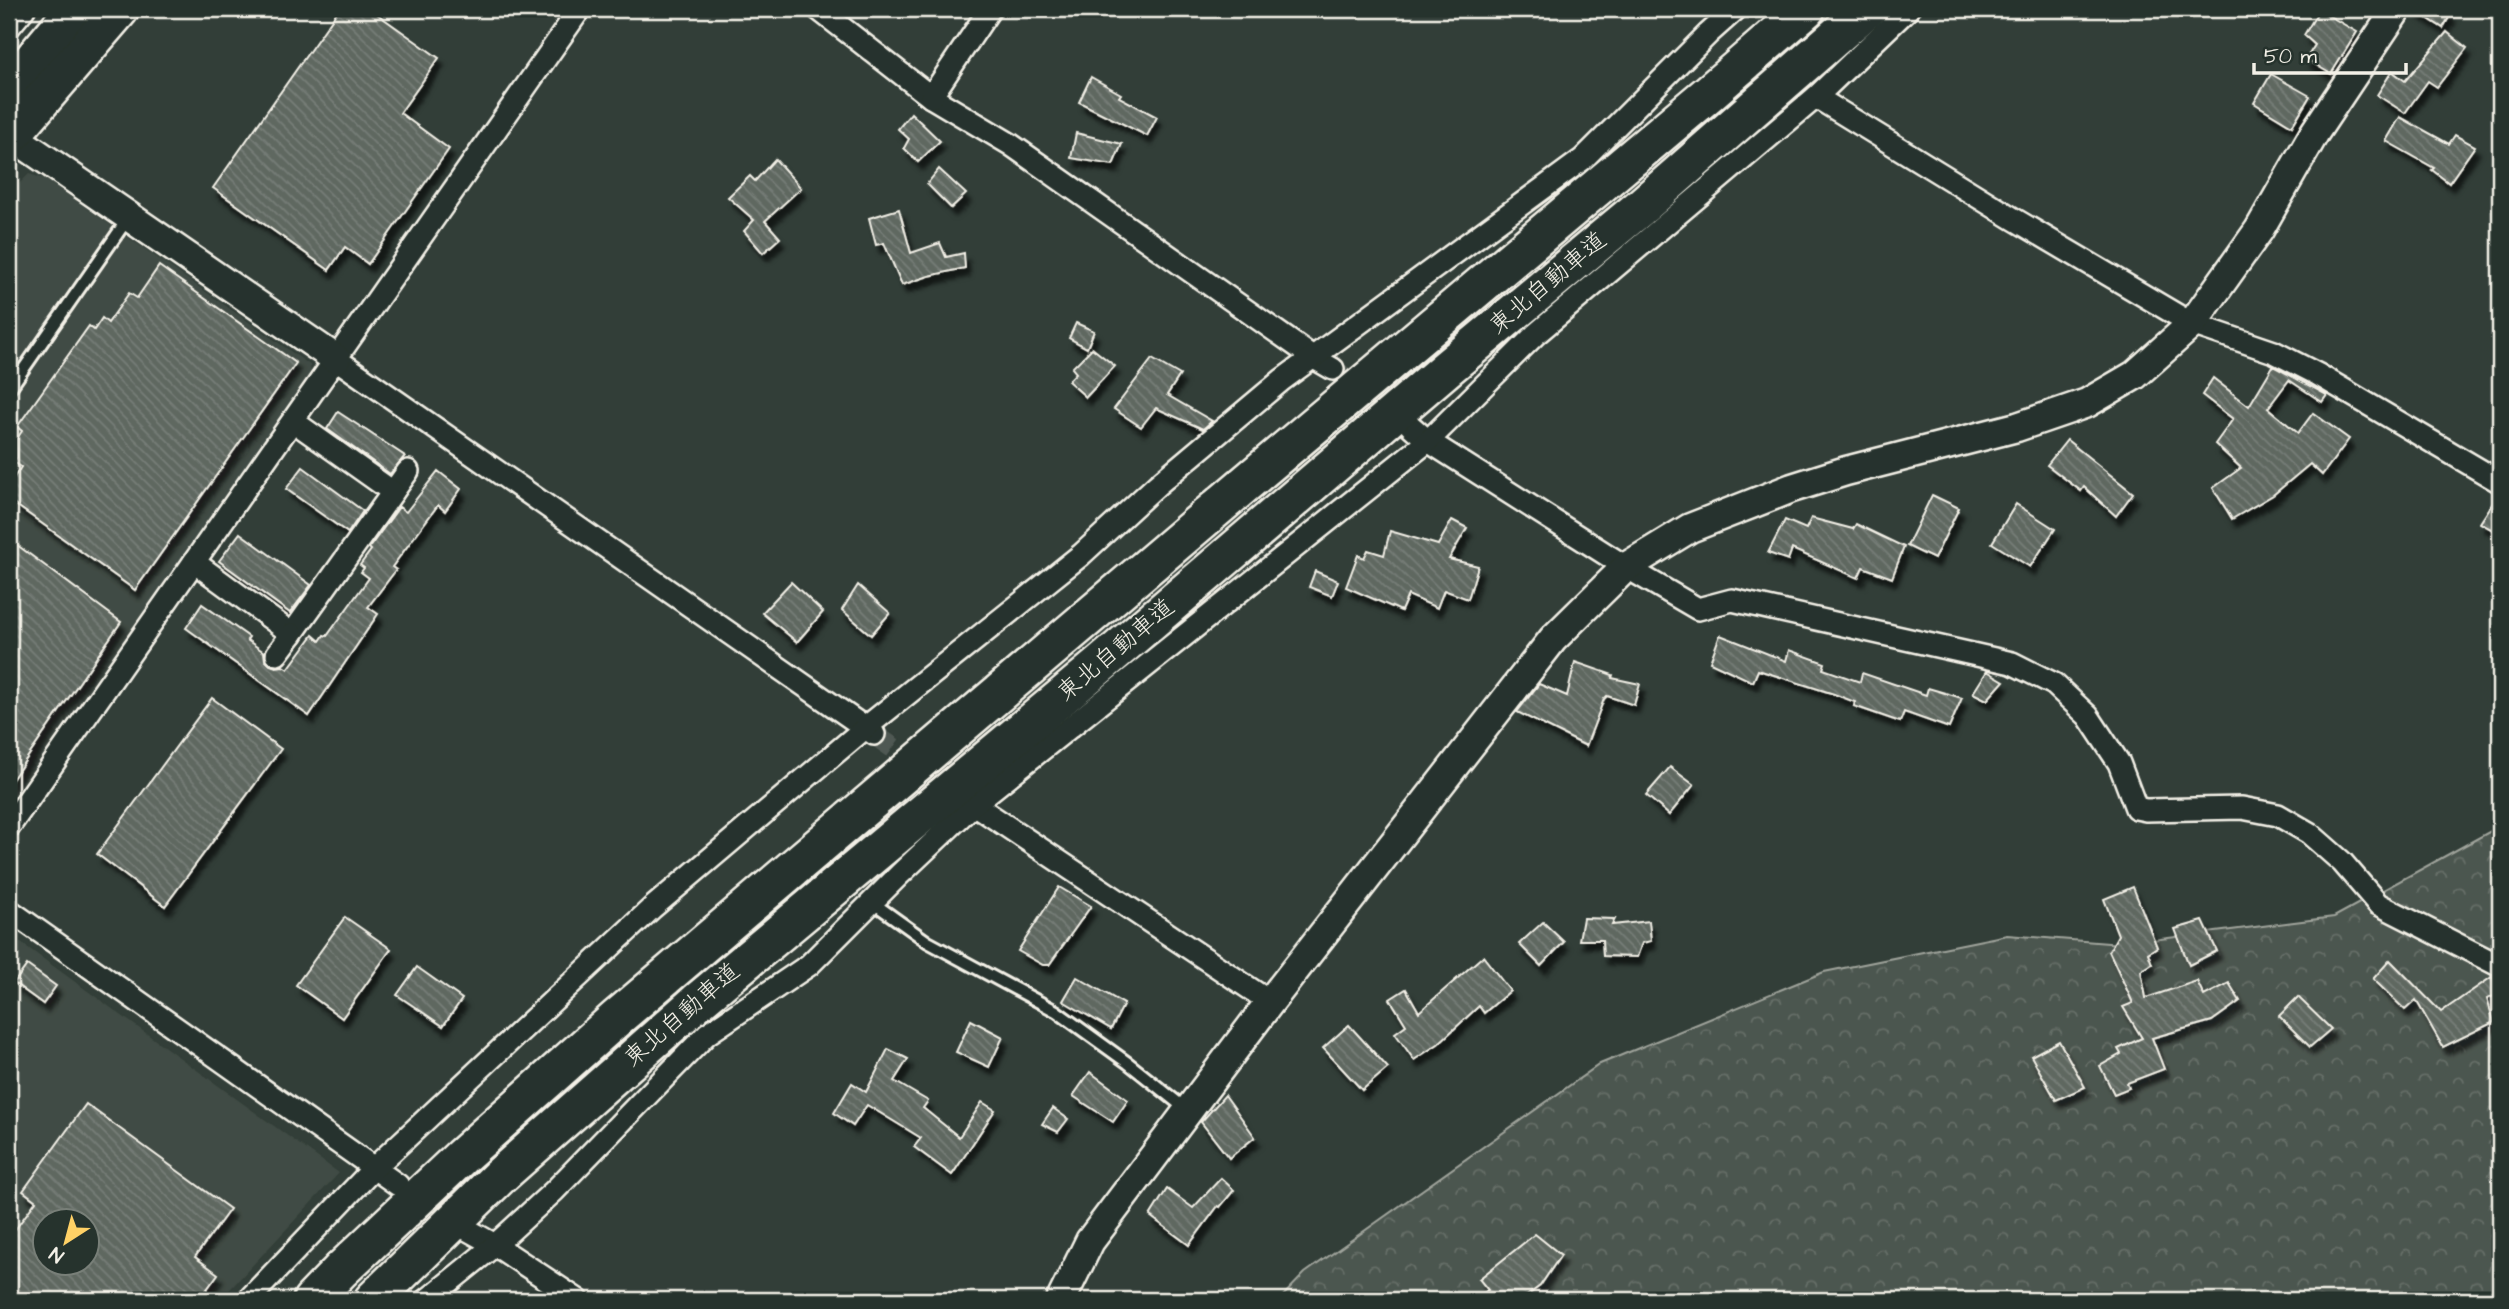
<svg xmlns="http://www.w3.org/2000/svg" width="2509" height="1309" font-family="'Architects Daughter','Klee One',sans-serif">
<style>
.built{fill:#404b44;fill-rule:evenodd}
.forest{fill:url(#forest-crowns);stroke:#a0a49c;stroke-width:2}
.building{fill:url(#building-back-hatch);stroke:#f4f1e8;stroke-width:2;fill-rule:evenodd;filter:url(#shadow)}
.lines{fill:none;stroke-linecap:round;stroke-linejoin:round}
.street-tunnel{stroke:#4f5952;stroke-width:21;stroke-dasharray:21 10;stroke-linecap:butt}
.lane-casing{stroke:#f4f1e8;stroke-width:16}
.street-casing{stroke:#f4f1e8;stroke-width:26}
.secondary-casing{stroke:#f4f1e8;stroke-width:33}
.highway-casing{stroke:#f4f1e8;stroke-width:42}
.lane{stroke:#26332d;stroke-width:10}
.street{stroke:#26332d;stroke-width:21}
.secondary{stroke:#26332d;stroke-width:28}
.highway{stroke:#26332d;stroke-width:37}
.labels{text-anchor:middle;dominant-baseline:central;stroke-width:5;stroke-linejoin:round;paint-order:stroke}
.street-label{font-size:24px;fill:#f4f1e8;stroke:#26332d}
</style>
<defs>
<pattern id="forest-crowns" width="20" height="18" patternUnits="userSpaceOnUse" patternTransform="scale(1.75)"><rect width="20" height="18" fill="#4c564f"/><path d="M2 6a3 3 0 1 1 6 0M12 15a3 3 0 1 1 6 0" fill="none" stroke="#666f68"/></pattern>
<pattern id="building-back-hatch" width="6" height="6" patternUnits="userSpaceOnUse" patternTransform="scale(1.75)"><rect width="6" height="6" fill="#5f6861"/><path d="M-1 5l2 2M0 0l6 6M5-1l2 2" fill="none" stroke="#777e78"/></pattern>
<filter id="shadow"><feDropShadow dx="4.5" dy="8" stdDeviation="2" flood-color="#0009"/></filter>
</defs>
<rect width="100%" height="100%" fill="#323e38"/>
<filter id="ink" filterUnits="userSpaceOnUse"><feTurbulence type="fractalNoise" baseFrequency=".0143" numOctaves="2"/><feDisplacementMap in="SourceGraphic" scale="14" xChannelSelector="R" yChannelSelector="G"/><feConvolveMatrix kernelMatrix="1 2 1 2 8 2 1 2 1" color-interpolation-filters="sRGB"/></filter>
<g filter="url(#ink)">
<g class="built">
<path d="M29 174 45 179 310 365 311 374 9 805V194Z"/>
<path d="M9 934 339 1173 220 1300H9ZM46 1222H88V1264H46Z"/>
</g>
<path class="forest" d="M2500 826V1300H1279L1305 1273 1600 1064 1824 972 2007 935 2121 944 2334 917Z"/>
<g class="building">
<path d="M339 9H370L439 58 400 113 449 149 368 264 345 247 329 270 213 188Z"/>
<path d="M2413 9H2441L2451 14 2443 28Z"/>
<path d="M2319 10 2357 32 2331 74 2306 59 2315 45 2304 35Z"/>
<path d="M2447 32 2467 48 2437 87 2428 81 2405 113 2377 95 2392 71 2405 81Z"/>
<path d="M2271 74 2310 96 2292 126 2254 103Z"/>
<path d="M1091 77 1121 94 1119 97 1157 117 1147 136 1079 102Z"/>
<path d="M911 113 940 141 918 162 904 148 909 139 898 129Z"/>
<path d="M2400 117 2449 144 2455 135 2475 146 2449 183 2432 170 2434 168 2386 141Z"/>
<path d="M1076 133 1122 144 1113 165 1071 158Z"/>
<path d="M775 159 801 188 765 221 780 238 763 253 744 231 754 220 728 197 750 176 755 181Z"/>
<path d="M939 169 966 194 951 208 927 184Z"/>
<path d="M899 209 911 253 940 243 946 257 964 253 965 268 929 276 902 285 884 243 876 245 869 218Z"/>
<path d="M159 266 296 363 135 590 9 500V485L21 467 14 462 17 457 16 440 22 431 17 427 89 326 94 330 102 318 108 323 129 293 137 298Z"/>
<path d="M1076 323 1094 331 1087 348 1069 338Z"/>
<path d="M1092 348 1115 366 1086 397 1068 381 1076 373 1072 368Z"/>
<path d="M1152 359 1180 375 1167 395 1212 421 1203 429 1156 408 1141 427 1114 409Z"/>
<path d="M2273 366 2327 395 2322 402 2289 380 2268 408 2298 433 2313 413 2349 439 2322 475 2310 464 2273 495 2232 519 2213 488 2241 468 2215 444 2233 419 2202 395 2213 378 2249 406Z"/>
<path d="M338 412 405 456 390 474 327 429Z"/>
<path d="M2067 440 2133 493 2116 516 2084 487 2081 491 2047 465Z"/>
<path d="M303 467 363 511 348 533 286 489Z"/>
<path d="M438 471 461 489 445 511 438 505 392 567 396 570 368 607 378 614 309 716 186 628 202 604 249 637 247 640 264 652 265 660 270 665 276 667 283 666 288 669 313 635 320 641 324 635 327 636 369 578 361 572 364 568 360 565 371 550 369 548 399 507 406 512Z"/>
<path d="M1932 495 1959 508 1934 559 1907 546Z"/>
<path d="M2498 495H2500V534L2480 523Z"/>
<path d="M2016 504 2055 529 2030 567 1992 543Z"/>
<path d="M1811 518 1853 529 1856 524 1904 547 1892 578 1863 567 1858 578 1792 549 1788 560 1768 553 1785 520 1806 529Z"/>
<path d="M1452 520 1467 528 1449 559 1478 566 1468 599 1444 590 1437 608 1408 595 1401 611 1346 587 1358 555 1364 558 1368 550 1384 555 1390 531 1438 545Z"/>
<path d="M240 533 311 585 290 613 219 561Z"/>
<path d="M9 539 121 622 9 784Z"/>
<path d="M1315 571 1338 581 1332 596 1309 587Z"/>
<path d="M791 582 823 612 797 642 762 613Z"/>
<path d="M858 585 890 613 871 635 842 610Z"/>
<path d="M1720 635 1786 661 1789 650 1825 663 1823 669 1860 682 1862 673 1926 695 1928 688 1962 698 1949 728 1904 712 1900 722 1854 706 1855 702 1834 694 1758 670 1753 682 1710 662Z"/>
<path d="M1575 662 1613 675 1612 678 1640 684 1634 705 1607 696 1604 699 1586 746 1517 712 1539 684 1567 696Z"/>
<path d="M1987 671 2004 681 1987 700 1973 693Z"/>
<path d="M212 698 281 749 165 906 97 854Z"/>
<path d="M1670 767 1694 785 1669 815 1646 795Z"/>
<path d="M1059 887 1091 906 1049 965H1043L1018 951Z"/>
<path d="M2133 887 2157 947 2148 953 2152 964 2141 971 2146 998 2197 981 2204 996 2229 983 2240 1001 2212 1021 2152 1038 2164 1069 2127 1083 2129 1088 2114 1094 2100 1066 2121 1054 2118 1049 2142 1038 2123 1007 2133 1003 2109 951 2118 935 2104 899Z"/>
<path d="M345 917 391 949 342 1018 296 985Z"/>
<path d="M1583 918 1615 919 1612 925 1649 921 1651 941 1642 943 1637 957 1603 956 1602 940H1579Z"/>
<path d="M2203 921 2217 951 2189 965 2175 929Z"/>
<path d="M1543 922 1564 942 1541 966 1519 944Z"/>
<path d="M1483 956 1510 991 1484 1013 1479 1006 1438 1044 1414 1060 1395 1033 1406 1025 1390 999 1406 989 1419 1012Z"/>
<path d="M2390 960 2441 1012 2492 977 2500 988V993L2487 999 2494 1022 2443 1047 2416 1000 2405 1010 2373 979Z"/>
<path d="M27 965 56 986 43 1004 14 983Z"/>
<path d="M417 967 462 999 443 1026 397 995Z"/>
<path d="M1077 977 1124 1004 1111 1029 1063 1001Z"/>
<path d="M2298 997 2331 1029 2310 1047 2279 1016Z"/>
<path d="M971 1020 1003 1037 989 1067 956 1052Z"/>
<path d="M1349 1025 1388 1068 1362 1090 1323 1048Z"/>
<path d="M2059 1041 2085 1087 2056 1100 2031 1056Z"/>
<path d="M888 1049 908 1059 894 1081 928 1101 923 1108 959 1137 982 1102 995 1110 952 1175 914 1147 921 1138 867 1105 853 1126 834 1113 852 1083 866 1092Z"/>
<path d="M1090 1072 1128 1100 1113 1122 1073 1096Z"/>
<path d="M1225 1095 1255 1137 1229 1158 1201 1122Z"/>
<path d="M86 1104 230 1209 195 1257 218 1274 199 1300H9V1238L36 1201 23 1191ZM46 1222H88V1264H46Z"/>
<path d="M1053 1108 1068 1119 1058 1132 1042 1124Z"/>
<path d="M1221 1178 1234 1190 1220 1207 1218 1206 1189 1245 1150 1216 1167 1189 1193 1208Z"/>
<path d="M1535 1234 1561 1255 1540 1286 1521 1300H1473L1488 1290 1479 1279Z"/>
</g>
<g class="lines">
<g class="street-tunnel">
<path d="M1333 369 1401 419"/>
<path d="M876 736 958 793"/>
</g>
<defs>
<g id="lane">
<path d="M9 390 129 217"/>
<path d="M872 902 928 942 1056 1011 1128 1063 1187 1110"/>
</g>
<g id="street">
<path d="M818 9 931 97 1010 144 1314 358 1333 369"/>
<path d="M9 27 24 9"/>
<path d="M931 97 990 9"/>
<path d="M1816 97 2014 219 2192 324 2274 352 2317 374 2500 482"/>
<path d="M336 359 874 734"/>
<path d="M1411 426 1428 441 1626 567 1698 609 1732 600 2012 663 2054 684 2088 716 2119 763 2136 808 2146 810 2242 808 2278 815 2309 833 2342 862 2378 904 2500 966"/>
<path d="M393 492 408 471"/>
<path d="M194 562 292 634 393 492 293 421"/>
<path d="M277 654 292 634"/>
<path d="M963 797 1270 1002"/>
<path d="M9 827 580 9"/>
<path d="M9 910 398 1185"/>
<path d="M468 1230 495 1245 578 1300"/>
<path d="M248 1300 374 1168 652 908 865 728 1081 555 1157 485 1282 380 1583 159 1708 34 1736 9"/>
<path d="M427 1300 495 1245 554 1191 707 1034 809 965 900 874 975 803 1428 441 1536 334 1816 97 1908 9"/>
</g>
<g id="secondary">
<path d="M9 134 336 359"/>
<path d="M1061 1300 1090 1241 1270 1002 1553 639 1626 567 1690 528 1792 488 1846 471 2017 427 2087 403 2135 375 2192 324 2259 230 2315 132 2397 9"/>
</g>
<g id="highway">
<path d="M9 88 75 9"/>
<path d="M9 138 120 9"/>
<path d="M312 1300 341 1270 461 1157 618 1017 1245 484 1708 94 1806 9"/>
<path d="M373 1300 500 1176 697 1002 1101 664 1447 368 1642 206 1867 9"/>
</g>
</defs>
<use href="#lane" class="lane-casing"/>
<use href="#street" class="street-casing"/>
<use href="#secondary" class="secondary-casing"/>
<use href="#highway" class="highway-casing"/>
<use href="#lane" class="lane"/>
<use href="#street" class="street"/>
<use href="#secondary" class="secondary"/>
<use href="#highway" class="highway"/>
</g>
</g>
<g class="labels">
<g class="street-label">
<text transform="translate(1548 283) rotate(-40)">東北自動車道</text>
<text transform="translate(1116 650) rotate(-40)">東北自動車道</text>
<text transform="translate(682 1015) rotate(-41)">東北自動車道</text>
</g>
</g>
<rect width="2509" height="1309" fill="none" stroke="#26332d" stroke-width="35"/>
<rect x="18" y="18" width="2474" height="1274" fill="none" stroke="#f4f1e8" stroke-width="2.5" filter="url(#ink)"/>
<g transform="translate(66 1242) rotate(216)"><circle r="33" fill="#26332d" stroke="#787f78" stroke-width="2"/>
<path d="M0-5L12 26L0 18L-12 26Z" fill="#ffd166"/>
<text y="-10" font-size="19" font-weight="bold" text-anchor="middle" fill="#f4f1e8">N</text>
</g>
<path d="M2254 63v10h152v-10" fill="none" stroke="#f4f1e8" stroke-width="3.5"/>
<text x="2264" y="63" font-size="21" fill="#f4f1e8" stroke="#26332d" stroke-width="5" paint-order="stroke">50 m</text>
</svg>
